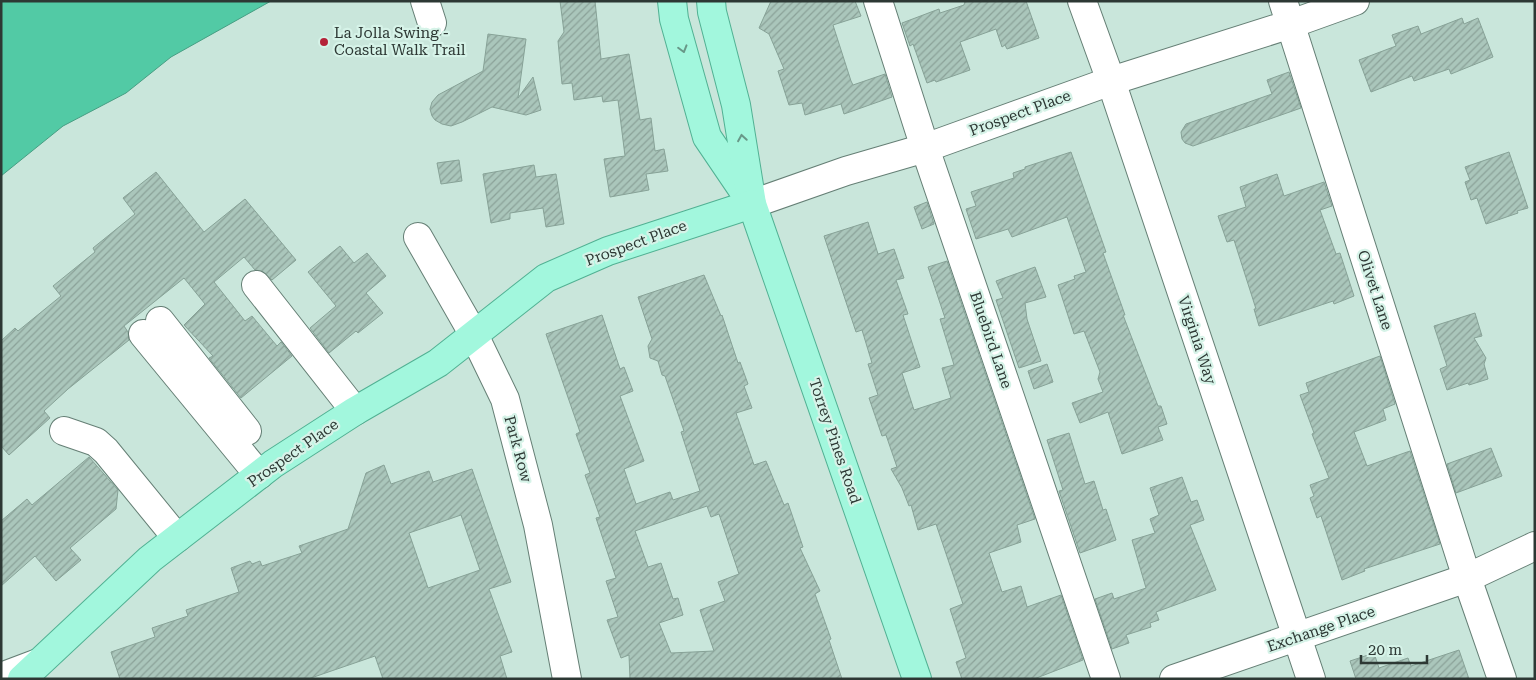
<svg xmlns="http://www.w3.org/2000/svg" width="1536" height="680" font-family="'Roboto Serif',serif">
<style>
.water{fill:#52caa5;stroke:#479e83}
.building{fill:url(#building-hatch);stroke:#87a297;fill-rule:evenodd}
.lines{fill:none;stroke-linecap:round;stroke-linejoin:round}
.minor-casing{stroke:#657f75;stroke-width:30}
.major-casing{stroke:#51b193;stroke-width:30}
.minor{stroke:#fff;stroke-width:28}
.major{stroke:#a2f7dd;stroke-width:28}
.oneway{stroke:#689888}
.poi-dot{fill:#b42238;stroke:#d6f3e8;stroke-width:2}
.labels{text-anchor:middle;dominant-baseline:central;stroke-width:4.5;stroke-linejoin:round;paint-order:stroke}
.poi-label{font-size:15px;fill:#2d3834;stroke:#d6f3e8;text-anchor:start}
.street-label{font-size:15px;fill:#2d3834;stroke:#d6f3e8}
</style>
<defs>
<pattern id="building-hatch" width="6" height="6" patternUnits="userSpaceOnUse" patternTransform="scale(1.25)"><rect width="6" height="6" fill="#aac6bb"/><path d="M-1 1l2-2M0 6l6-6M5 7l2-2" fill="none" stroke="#8ba299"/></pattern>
</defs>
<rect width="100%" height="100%" fill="#c9e6db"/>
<path class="water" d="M1 1H271L171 57 126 93 63 126 1 176Z"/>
<g class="building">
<path d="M560 1H595L601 59 629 54 640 120 651 118 655 151 664 149 668 171 646 174 649 190 610 197 604 159 625 156 618 100 603 102 602 96 574 100 572 83 562 84 558 41 564 32Z"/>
<path d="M771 1H855L861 16 833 25 851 81 853 85 885 74 892 97 844 114 841 104 805 115 802 103 789 105 778 71 784 69 769 34 759 28Z"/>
<path d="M965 1H1026L1039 38 1007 49 1005 45 1002 47 996 29 960 42 970 70 936 82 935 80 927 83 913 44 910 46 902 23 939 9 940 13 964 5Z"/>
<path d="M1462 18 1464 24 1478 18 1493 57 1451 74 1449 69 1414 81 1412 76 1371 92 1359 60 1396 46 1392 35 1418 26 1421 34Z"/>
<path d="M488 34 526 39 518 98 533 77 541 110 526 115 492 107 462 122 451 126 442 124 435 120 432 116 430 109 432 102 438 95 483 71Z"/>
<path d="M1289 72 1301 108 1193 146 1185 143 1182 139 1181 132 1186 124 1272 94 1267 80Z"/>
<path d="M1071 152 1106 252 1103 253 1125 315H1123L1158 406H1161L1167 424 1158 427 1163 440 1122 454 1108 412 1080 423 1072 403 1103 392 1098 379 1100 372 1084 331 1074 334 1058 285 1075 279 1074 276 1086 272 1067 217 1012 237 1008 229 976 239 966 209 976 206 971 192 1014 178 1013 173 1025 169V167Z"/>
<path d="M1509 152 1528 208 1517 211 1518 213 1486 224 1477 198 1471 200 1465 182 1470 180 1465 167Z"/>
<path d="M459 160 462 181 441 184 437 163Z"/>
<path d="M534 165 536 177 556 174 564 224 546 227 543 208 510 213V219L491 223 483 174Z"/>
<path d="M156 172 204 232 245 199 296 260 272 280 262 271 255 270 244 257 214 282 245 321 252 316 277 346 281 342 292 356 241 398 209 358 213 356 184 325 205 304 184 278 124 326 128 332 129 340 68 389 44 411 50 418 9 455 1 446V341L15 328 18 331 61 296 53 286 95 252 93 248 135 214 123 198Z"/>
<path d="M1277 174 1284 196 1324 182 1332 206 1320 210 1336 254 1340 253 1354 296 1334 304 1333 301 1259 326 1254 309H1256L1234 240 1227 242 1218 216 1246 207 1240 187Z"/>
<path d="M927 202 934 224 922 229 914 207Z"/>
<path d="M868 222 878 254 894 249 904 278 896 280 908 314 903 315 920 367 902 373 914 410 951 398 942 368 954 365 940 319 945 318 928 267 947 261 1035 519 1017 525 1021 542 989 553 1002 592 1021 586 1027 607 1061 595 1083 660 1034 679H962L956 662 966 658 950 609 963 604 936 524 918 530 911 505 909 506 902 488 891 469 897 467 886 435 882 436 869 398 878 395 868 364 872 363 862 330 856 332 824 236Z"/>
<path d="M340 246 354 263 367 253 386 276 366 293 383 313 358 333 356 331 329 353 310 328 336 306 308 272Z"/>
<path d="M1035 267 1046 297 1025 303 1027 319 1041 361 1019 368 996 300 1003 298 996 281Z"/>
<path d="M704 275 721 316 722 315 738 363 740 362 748 384 744 386 752 408 736 413 754 465 766 461 784 505 788 503 803 547 800 548 820 591 815 594 831 639 829 640 842 679H630L629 655 621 658 607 620 618 617 606 581 616 578 596 518 600 517 585 475 590 473 576 434 580 432 546 334 602 315 620 369 624 367 633 391 620 396 644 461 624 469 636 504 670 492 673 500 700 491 681 432 684 431 665 376 662 375 658 361 650 358 648 346 652 339 638 297ZM707 506 711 517 719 514 739 574 718 582 725 601 700 610 714 651 671 653 659 623 683 615 678 598 673 599 661 563 648 567 635 531Z"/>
<path d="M1475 313 1482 336 1474 338 1486 358 1484 364 1488 379 1469 385 1468 383 1447 390 1440 369 1447 366 1434 326Z"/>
<path d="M1380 356 1395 404 1383 409 1386 420 1354 432 1367 466 1410 451 1440 544 1364 569 1365 571 1342 580 1321 516 1317 518 1310 498 1314 496 1310 485 1329 478 1312 434 1314 433 1300 395 1309 392 1306 383Z"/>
<path d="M1047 364 1053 382 1034 389 1028 371Z"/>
<path d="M1069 433 1085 484 1094 481 1103 510 1106 509 1116 540 1080 553 1059 491 1063 490 1047 440Z"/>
<path d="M1491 448 1502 476 1456 493 1447 464Z"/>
<path d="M89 457 118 490 116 509 70 548 81 560 56 581 35 556 1 586V521L27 499 32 505Z"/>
<path d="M384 465 391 484 429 471 433 482 472 469 511 582 489 589 512 652 500 656 507 679H383L375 656 308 679H120L111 652 155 637 152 628 188 616 186 610 239 592 231 568 250 561 252 564 260 561 262 566 302 553 299 546 348 529 366 473ZM461 515 480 570 428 588 409 533Z"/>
<path d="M1182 477 1191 502 1197 500 1204 520 1190 525 1216 590 1156 612 1159 620 1150 623 1151 627 1126 635 1129 643 1112 649 1095 599 1112 593 1114 599 1146 588 1132 540 1155 533 1150 519 1159 515 1150 488Z"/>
<path d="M1459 650 1469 679H1356L1350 661 1374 653 1379 668 1408 658 1411 666Z"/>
</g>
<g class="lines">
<defs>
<g id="minor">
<path d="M425 1 432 23"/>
<path d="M878 1 925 148 1106 679"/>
<path d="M1082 1 1111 81 1311 679"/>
<path d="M1283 1 1467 578 1502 679"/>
<path d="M752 204 846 171 925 148 1111 81 1291 24 1355 1"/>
<path d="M418 237 474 335 505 399 538 525 567 679"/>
<path d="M256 285 355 411"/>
<path d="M160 321 247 431"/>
<path d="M143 334 259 475"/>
<path d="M64 431 96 442 106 451 177 538"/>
<path d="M1 677 38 663"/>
<path d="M1174 679 1467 578 1535 546"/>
</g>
<g id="major">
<path d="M672 1 674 19 707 137 747 196"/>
<path d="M711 1 712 12 736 105 752 204 917 679"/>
<path d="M22 679 150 559 273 464 355 411 438 363 546 278 608 251 752 204"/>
</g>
</defs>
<use href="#minor" class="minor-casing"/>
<use href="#major" class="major-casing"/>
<use href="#minor" class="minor"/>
<use href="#major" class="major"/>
</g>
<defs><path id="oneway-chevron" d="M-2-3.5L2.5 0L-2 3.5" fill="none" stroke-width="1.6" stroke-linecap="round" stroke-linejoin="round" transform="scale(1.25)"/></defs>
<g class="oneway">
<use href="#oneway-chevron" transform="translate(683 49) rotate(74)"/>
<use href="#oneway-chevron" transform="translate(742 138) rotate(-99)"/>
</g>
<circle class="poi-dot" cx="324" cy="42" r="5"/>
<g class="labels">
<g class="poi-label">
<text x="334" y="33">La Jolla Swing -<tspan x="334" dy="17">Coastal Walk Trail</tspan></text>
</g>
<g class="street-label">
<text transform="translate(1020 113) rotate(-20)">Prospect Place</text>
<text transform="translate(636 243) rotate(-20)">Prospect Place</text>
<text transform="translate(1375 290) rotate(72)">Olivet Lane</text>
<text transform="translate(991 340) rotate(71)">Bluebird Lane</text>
<text transform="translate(1197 340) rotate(72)">Virginia Way</text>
<text transform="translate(835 441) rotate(71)">Torrey Pines Road</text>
<text transform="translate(518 449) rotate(75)">Park Row</text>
<text transform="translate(293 453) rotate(-35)">Prospect Place</text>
<text transform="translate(1321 629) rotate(-19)">Exchange Place</text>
</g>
</g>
<rect width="1536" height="680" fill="none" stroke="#2d3834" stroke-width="5"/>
<path d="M1361 655v8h66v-8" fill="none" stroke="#2d3834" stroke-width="2.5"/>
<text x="1368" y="655" font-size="15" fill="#2d3834" stroke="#d6f3e8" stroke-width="4" paint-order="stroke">20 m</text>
</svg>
